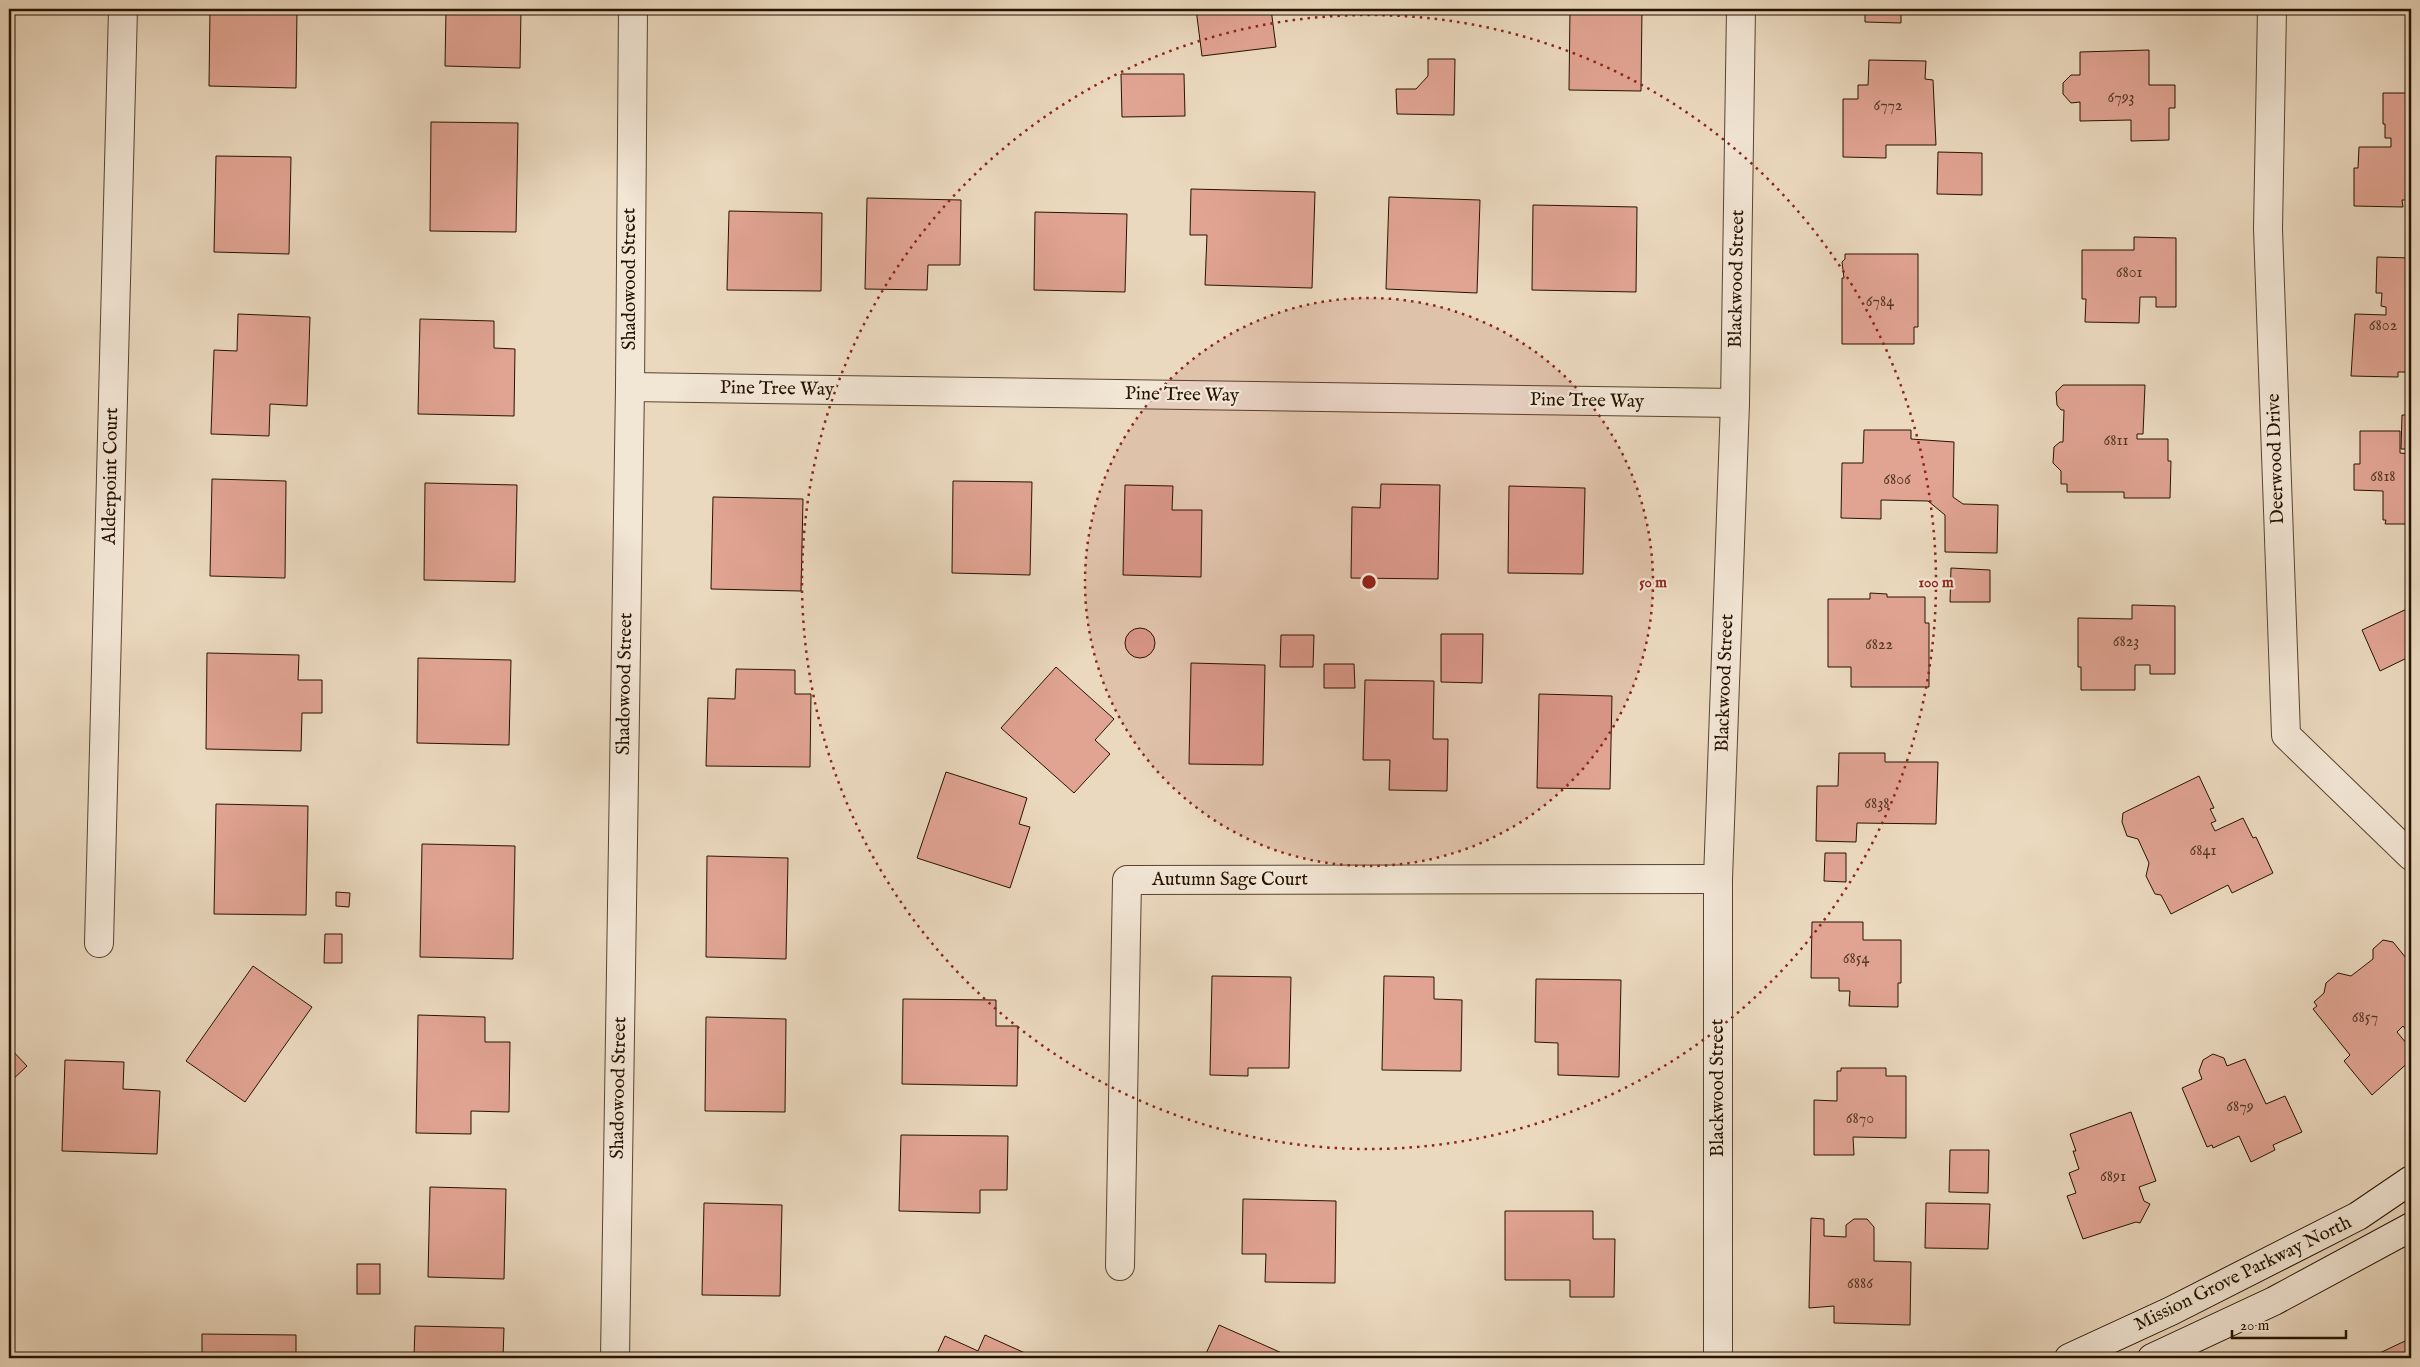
<svg xmlns="http://www.w3.org/2000/svg" width="2420" height="1367" font-family="'IM FELL English',serif">
<style>
.building{fill:#e1a493;stroke:#261300}
.lines{fill:none;stroke-linecap:round;stroke-linejoin:round}
.street-casing{stroke:#574430;stroke-width:30}
.secondary-casing{stroke:#261300;stroke-width:30}
.street{stroke:#f2e6d5;stroke-width:28}
.secondary{stroke:#f2e6d5;stroke-width:28}
.ring{fill:none;stroke:#8f2418;stroke-width:2.5;stroke-dasharray:2.5 5}
.labels{text-anchor:middle;dominant-baseline:central;stroke-width:4.5;stroke-linejoin:round;paint-order:stroke}
.number-label{font-size:16px;fill:#553725}
.street-label{font-size:19px;fill:#261300;stroke:#f2e6d5}
.centre{fill:#8f2418;stroke:#f2e6d5;stroke-width:2.5}
.ring-label{font-size:15px;text-anchor:middle;font-weight:bold;fill:#8f2418;stroke:#f2e6d5;stroke-width:4.5;stroke-linejoin:round;paint-order:stroke}
</style>
<rect width="100%" height="100%" fill="#ebd9bf"/>
<filter id="stains"><feTurbulence type="fractalNoise" baseFrequency=".004" numOctaves="4"/><feColorMatrix values="0 0 0 0 .2 0 0 0 0 .09 0 0 0 0 .02 0 0 0 .5 -.17"/></filter>
<radialGradient id="worn" r=".72"><stop offset=".6" stop-color="#630" stop-opacity="0"/><stop offset="1" stop-color="#630" stop-opacity=".3"/></radialGradient>
<g class="building">
<path d="M9 9H10L9 92Z"/>
<path d="M210 9H297L296 88 209 86Z"/>
<path d="M446 9H521L520 68 445 66Z"/>
<path d="M1046 9H1059L1054 15Z"/>
<path d="M1196 9H1271L1276 47 1202 56Z"/>
<path d="M1570 9H1642L1641 91 1569 90Z"/>
<path d="M1865 9H1901V23L1865 22Z"/>
<path d="M2392 9H2411V12L2392 11Z"/>
<path d="M2149 50V85H2175V108H2169V140L2131 141V120L2080 121V102L2071 103 2063 94V83L2071 75H2080V52Z"/>
<path d="M1428 59H1455L1454 115 1397 114 1396 89H1416L1428 76Z"/>
<path d="M1869 60 1926 61 1925 79 1933 80 1936 145H1886V158L1843 157V99H1858V85H1868Z"/>
<path d="M1121 74H1184L1185 116 1122 117Z"/>
<path d="M2383 93H2411V200H2402L2403 207 2354 206V168H2358L2359 147H2391V138H2385V124H2383Z"/>
<path d="M431 122 518 123 516 232 430 231Z"/>
<path d="M1938 152 1982 153V195L1937 194Z"/>
<path d="M216 156 291 157 289 254 214 252Z"/>
<path d="M1191 189 1315 192 1312 288 1205 285 1207 235H1190Z"/>
<path d="M1389 197 1480 200 1477 293 1386 289Z"/>
<path d="M867 198 961 200 960 265H928L927 290 865 289Z"/>
<path d="M1533 205 1637 207 1636 292 1532 290Z"/>
<path d="M729 211 822 213 821 291 727 290Z"/>
<path d="M1035 212 1127 214 1125 292 1034 290Z"/>
<path d="M2134 237 2176 238V307H2156V297H2140L2139 323 2085 322 2086 299H2082V250H2134Z"/>
<path d="M1845 254H1918V327H1914V344H1842V278H1844L1842 262 1845 259Z"/>
<path d="M2377 257 2411 258V372H2398V377L2351 376 2355 314 2386 315V307L2381 306 2382 293H2376Z"/>
<path d="M238 314 310 317 307 406 270 404 269 436 211 434 214 350 237 351Z"/>
<path d="M420 319 494 321V348L515 349 514 416 418 414Z"/>
<path d="M2063 385H2145L2143 434H2137V439H2168V461H2171L2170 498H2124V492H2067V484H2061V471L2053 463 2054 447 2060 442H2063L2064 410H2061L2057 405 2056 392Z"/>
<path d="M2402 415H2411V449H2401Z"/>
<path d="M1864 430H1911V439L1954 442 1953 497 1963 504 1998 505 1997 553 1945 552V515L1928 501 1881 500V519L1841 518 1842 463H1863Z"/>
<path d="M2360 431H2400V453L2411 454V524H2385L2386 520H2383V491L2354 490V464H2360Z"/>
<path d="M212 479 286 481 285 578 210 576Z"/>
<path d="M953 481 1032 482 1030 575 952 573Z"/>
<path d="M425 483 517 485 515 582 424 580Z"/>
<path d="M1381 484 1440 485 1438 579 1351 578 1352 507 1380 508Z"/>
<path d="M1125 485 1173 486 1172 510H1202L1201 577 1123 575Z"/>
<path d="M1509 486 1585 488 1583 574 1508 573Z"/>
<path d="M713 497 803 499 801 591 711 589Z"/>
<path d="M1951 568 1990 570V602H1950Z"/>
<path d="M1870 593 1887 594V597H1925V623H1929V687H1851V667H1828V599H1870Z"/>
<path d="M2132 605 2175 606V674H2150V665H2135V690H2081V667H2078V618L2132 619Z"/>
<path d="M2411 607V656L2380 671 2362 630Z"/>
<circle cx="1140" cy="643" r="15"/>
<path d="M1441 634H1483L1482 683 1441 682Z"/>
<path d="M1281 635H1314L1313 667H1280Z"/>
<path d="M207 653 299 655 298 680H322V713H302L301 751 206 749Z"/>
<path d="M418 658 511 660 509 745 417 743Z"/>
<path d="M1191 663 1265 665 1263 765 1189 764Z"/>
<path d="M1324 664H1354L1355 688H1324Z"/>
<path d="M1056 667 1114 719 1095 740 1110 754 1074 793 1001 728Z"/>
<path d="M736 669 795 670V694H811L810 767 706 766 708 698 735 699Z"/>
<path d="M1365 680 1434 681 1433 739H1448L1447 791 1389 790 1390 760H1363Z"/>
<path d="M1539 694 1612 696 1610 789 1537 788Z"/>
<path d="M1839 753H1885V762H1938L1936 824 1857 823 1856 842 1816 841 1817 786H1838Z"/>
<path d="M946 772 1027 798 1019 824 1030 827 1010 888 917 858Z"/>
<path d="M2199 776 2214 808 2210 809 2216 821 2211 823 2215 831 2243 818 2253 838 2256 837 2273 873 2232 893 2228 885 2171 914 2161 895 2155 894 2146 876 2149 863 2138 839 2127 836 2122 822 2123 813Z"/>
<path d="M216 804 308 806 306 915 214 914Z"/>
<path d="M422 844 515 846 513 959 420 957Z"/>
<path d="M1825 853H1846V882L1824 881Z"/>
<path d="M707 856 788 858 786 959 706 957Z"/>
<path d="M336 892 350 893 349 907 336 906Z"/>
<path d="M1812 922H1863V940H1901V983H1898V1007L1849 1006 1850 991H1839V978H1811Z"/>
<path d="M325 934H342V963H324Z"/>
<path d="M2383 940 2393 942 2411 964V1027L2407 1031 2403 1026 2397 1032 2411 1049V1060L2372 1095 2344 1061 2350 1055 2313 1009 2317 1006 2314 1002 2324 993 2326 983 2338 973 2351 976 2373 959V949Z"/>
<path d="M253 966 312 1007 245 1102 186 1061Z"/>
<path d="M1212 976 1291 977 1289 1068H1248V1076L1210 1075Z"/>
<path d="M1384 976 1434 977V999L1462 1000 1461 1071 1382 1070Z"/>
<path d="M1536 979 1621 980 1619 1077 1558 1075V1043L1535 1042Z"/>
<path d="M903 999 996 1000V1026H1018L1017 1086 902 1084Z"/>
<path d="M418 1015 485 1017V1042H510L509 1112 471 1111V1134L416 1133Z"/>
<path d="M706 1017 786 1019 785 1112 705 1111Z"/>
<path d="M9 1047 27 1066 9 1083Z"/>
<path d="M2213 1054 2224 1058 2227 1066 2245 1059 2266 1104 2285 1096 2302 1132 2273 1145 2275 1150 2251 1162 2239 1136 2213 1148 2212 1145 2207 1147 2182 1088 2202 1079 2199 1071 2203 1060Z"/>
<path d="M65 1060 124 1062 123 1089 160 1091 157 1154 62 1151Z"/>
<path d="M1841 1068H1886V1076H1906V1138L1853 1137 1854 1155H1814V1100L1837 1101V1071H1841Z"/>
<path d="M2131 1112 2156 1181 2139 1187 2144 1201 2150 1204 2140 1223 2136 1222 2083 1239 2067 1196 2076 1193 2069 1173 2079 1169 2073 1151H2076L2070 1134Z"/>
<path d="M901 1135 1008 1136 1007 1190H980V1213L899 1211Z"/>
<path d="M1950 1150H1989L1988 1193 1949 1192Z"/>
<path d="M430 1187 506 1189 504 1279 428 1277Z"/>
<path d="M1243 1199 1336 1201 1335 1283 1265 1282 1266 1254H1242Z"/>
<path d="M704 1203 782 1205 780 1296 702 1295Z"/>
<path d="M1926 1203 1990 1204 1988 1249 1925 1248Z"/>
<path d="M1505 1211H1593V1239H1615L1614 1297H1570V1280H1505Z"/>
<path d="M1811 1218 1824 1219V1236L1846 1237V1225L1854 1219H1867L1874 1227V1261L1911 1262 1910 1325 1834 1323V1306L1809 1308Z"/>
<rect x="357" y="1264" width="23" height="30"/>
<path d="M1219 1325 1293 1358H1204Z"/>
<path d="M415 1326 504 1328 503 1358H414Z"/>
<path d="M202 1334 296 1335V1358H202Z"/>
<path d="M985 1335 1036 1358H935L945 1336 978 1351Z"/>
<path d="M2405 1341 2411 1358H2369Z"/>
<path d="M29 1353 123 1354V1358H29Z"/>
</g>
<g class="lines">
<defs>
<g id="street">
<path d="M2272 9 2268 229 2286 735 2411 856"/>
<path d="M630 387 1735 403"/>
<path d="M99 943 123 9"/>
<path d="M1120 1266 1127 880 1718 879"/>
<path d="M615 1358 630 387 633 9"/>
<path d="M1718 1358V879L1735 403 1741 9"/>
</g>
<g id="secondary">
<path d="M2069 1358 2171 1311 2358 1216 2411 1180"/>
<path d="M2152 1358 2274 1301 2411 1227"/>
</g>
</defs>
<use href="#street" class="street-casing"/>
<use href="#secondary" class="secondary-casing"/>
<use href="#street" class="street"/>
<use href="#secondary" class="secondary"/>
</g>
<circle cx="1369" cy="582" r="284" fill="#8f2418" fill-opacity=".12"/>
<g class="ring">
<circle cx="1369" cy="582" r="284"/>
<circle cx="1369" cy="582" r="567"/>
</g>
<g class="labels">
<g class="number-label">
<text x="2121" y="98">6793</text>
<text x="1888" y="106">6772</text>
<text x="2129" y="273">6801</text>
<text x="1880" y="302">6784</text>
<text x="2383" y="326">6802</text>
<text x="2116" y="441">6811</text>
<text x="2383" y="477">6818</text>
<text x="1897" y="480">6806</text>
<text x="2126" y="642">6823</text>
<text x="1879" y="645">6822</text>
<text x="1877" y="804">6838</text>
<text x="2203" y="851">6841</text>
<text x="1856" y="959">6854</text>
<text x="2365" y="1018">6857</text>
<text x="2240" y="1107">6879</text>
<text x="1860" y="1119">6870</text>
<text x="2113" y="1177">6891</text>
<text x="1860" y="1284">6886</text>
</g>
<g class="street-label">
<text transform="translate(630 279) rotate(-90)">Shadowood Street</text>
<text transform="translate(1737 279) rotate(-89)">Blackwood Street</text>
<text transform="translate(777 389) rotate(1)">Pine Tree Way</text>
<text transform="translate(1182 395) rotate(1)">Pine Tree Way</text>
<text transform="translate(1587 401) rotate(1)">Pine Tree Way</text>
<text transform="translate(2276 459) rotate(-92)">Deerwood Drive</text>
<text transform="translate(111 476) rotate(-89)">Alderpoint Court</text>
<text transform="translate(1725 683) rotate(-88)">Blackwood Street</text>
<text transform="translate(625 684) rotate(-89)">Shadowood Street</text>
<text x="1230" y="880">Autumn Sage Court</text>
<text transform="translate(619 1088) rotate(-89)">Shadowood Street</text>
<text transform="translate(1718 1088) rotate(-90)">Blackwood Street</text>
<text transform="translate(2243 1274) rotate(-26)">Mission Grove Parkway North</text>
</g>
</g>
<circle cx="1369" cy="582" r="8" class="centre"/>
<g class="ring-label">
<text x="1653" y="587">50 m</text>
<text x="1936" y="587">100 m</text>
</g>
<rect width="2420" height="1367" fill="none" stroke="#ebd9bf" stroke-width="30"/>
<rect x="10" y="10" width="2400" height="1347" fill="none" stroke="#261300" stroke-width="2.5"/>
<rect x="15" y="15" width="2390" height="1337" fill="none" stroke="#261300"/>
<path d="M2232 1330v8h114v-8" fill="none" stroke="#261300" stroke-width="2.5"/>
<text x="2240" y="1330" font-size="15" fill="#261300" stroke="#f2e6d5" stroke-width="4" paint-order="stroke">20 m</text>
<rect width="100%" height="100%" filter="url(#stains)"/>
<rect width="100%" height="100%" fill="url(#worn)"/>
</svg>
